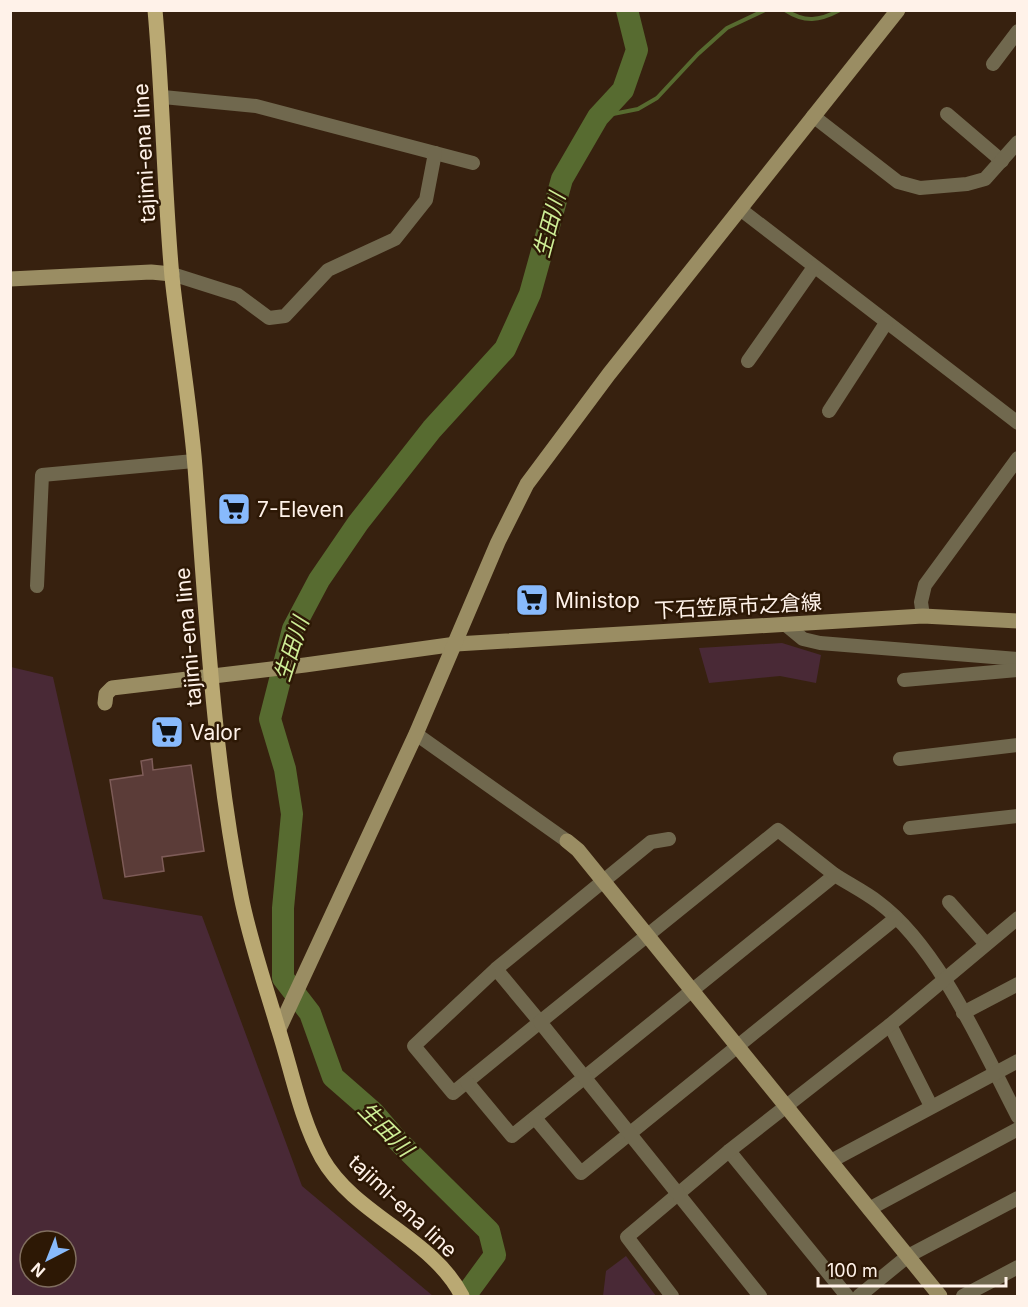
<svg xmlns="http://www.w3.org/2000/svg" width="1028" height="1307" font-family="Inter,'Noto Sans JP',sans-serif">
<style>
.green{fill:#492936;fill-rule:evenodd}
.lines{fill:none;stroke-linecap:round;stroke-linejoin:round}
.stream{stroke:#576b30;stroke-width:4}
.river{stroke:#576b30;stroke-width:22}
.building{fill:#5b3c38;stroke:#7e5c58;stroke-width:1.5}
.street{stroke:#70684e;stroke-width:14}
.secondary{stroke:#9a8d63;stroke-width:15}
.primary{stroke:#baa973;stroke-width:15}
.labels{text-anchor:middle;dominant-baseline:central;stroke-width:5;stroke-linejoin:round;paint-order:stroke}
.street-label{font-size:21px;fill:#fff2e9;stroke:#2d1805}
.poi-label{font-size:21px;fill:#fff2e9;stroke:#2d1805;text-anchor:start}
.water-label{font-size:22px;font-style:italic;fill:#ceee96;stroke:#2d1805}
</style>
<rect width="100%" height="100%" fill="#37210f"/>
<g class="green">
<path d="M782 643 821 655 816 683 780 676 709 683 699 648Z"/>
<path d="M11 667 53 677 103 899 202 916 302 1186 433 1296H11ZM30 1241H66V1277H30Z"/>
<path d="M626 1256 656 1296H603L606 1271Z"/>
</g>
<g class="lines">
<g class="stream">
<path d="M785 10C805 23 819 21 840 10"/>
<path d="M598 117 638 109 657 98 698 54 727 28 765 10"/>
</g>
<path class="river" d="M465 1296 495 1255 489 1231 397 1140 373 1112 333 1077 310 1013 283 978V908L292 814 285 769 270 719 293 629 319 580 358 523 432 429 505 349 530 294 562 179 598 117 623 90 637 50 627 10"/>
</g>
<path class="building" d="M152 759 153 770 191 765 204 851 162 857 164 871 125 877 110 780 143 775 141 761Z"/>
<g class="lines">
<g class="street">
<path d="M993 64 1018 31"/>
<path d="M163 97 256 106 473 163"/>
<path d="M947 114 1002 161"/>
<path d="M813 116 898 182 920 188 967 184 985 179 1018 142"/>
<path d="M740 209 1018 423"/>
<path d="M172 274 238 295 269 318 285 316 328 270 395 239 426 200 435 153"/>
<path d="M748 361 814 267"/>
<path d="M829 411 886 323"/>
<path d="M37 586 42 475 194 461"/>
<path d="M923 616 921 602 925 585 1018 458"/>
<path d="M786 625 803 639 820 643 1018 659"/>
<path d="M904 680 1018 670"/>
<path d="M416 734 567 841"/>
<path d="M900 759 1018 745"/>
<path d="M910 828 1018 816"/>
<path d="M949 902 986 944"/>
<path d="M496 969 414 1046 453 1093 540 1022 496 969 651 842 669 839"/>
<path d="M963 1013 1018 984"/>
<path d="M890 1025 931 1106"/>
<path d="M467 1082 512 1136 835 875C849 884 865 892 878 902 939 947 983 1050 1018 1117"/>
<path d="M535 1118 581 1173 896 918"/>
<path d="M729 1151 847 1296"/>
<path d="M831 1161 1018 1061"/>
<path d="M869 1209 1018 1129"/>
<path d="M672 1296 627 1237 729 1151 890 1025 1018 918"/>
<path d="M760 1296 540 1022 778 830 835 875"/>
<path d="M859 1296 908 1256 1018 1198"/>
<path d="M963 1296 1018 1267"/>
</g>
<g class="secondary">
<path d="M10 279 151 272 172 274"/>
<path d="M105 703 106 694 112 688 305 665 456 644 923 616 1018 621"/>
<path d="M567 841 578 850 940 1296"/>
<path d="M279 1029 416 734 498 542 527 484 609 374 898 10"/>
</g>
<path class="primary" d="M155 10C163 99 164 189 172 277 179 341 190 404 195 467 206 610 213 756 241 896 250 941 265 984 278 1028 292 1071 300 1118 322 1158 355 1216 432 1237 462 1296"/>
</g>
<defs>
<symbol id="supermarket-square" viewBox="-11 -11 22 22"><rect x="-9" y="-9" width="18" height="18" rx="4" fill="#88bafc" stroke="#2d1805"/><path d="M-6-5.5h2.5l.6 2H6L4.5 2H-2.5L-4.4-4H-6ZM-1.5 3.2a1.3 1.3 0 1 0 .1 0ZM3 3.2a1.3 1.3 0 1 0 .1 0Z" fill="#111"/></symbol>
</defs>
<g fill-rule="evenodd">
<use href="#supermarket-square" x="215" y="490" width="38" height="38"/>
<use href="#supermarket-square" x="513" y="581" width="38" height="38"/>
<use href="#supermarket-square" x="148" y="713" width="38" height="38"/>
</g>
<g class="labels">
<g class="street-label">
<text transform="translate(144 153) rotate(-93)">tajimi-ena line</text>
<text transform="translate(738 606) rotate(-3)">下石笠原市之倉線</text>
<text transform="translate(188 637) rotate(-95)">tajimi-ena line</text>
<text transform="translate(403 1206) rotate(43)">tajimi-ena line</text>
</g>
<g class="poi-label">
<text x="257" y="509">7-Eleven</text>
<text x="555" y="600">Ministop</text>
<text x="190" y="732">Valor</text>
</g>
<g class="water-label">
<text transform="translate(549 225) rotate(-75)">生田川</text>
<text transform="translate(291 649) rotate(-72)">生田川</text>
<text transform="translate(386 1129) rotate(45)">生田川</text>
</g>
</g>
<rect width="1028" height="1307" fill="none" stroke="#fff2e9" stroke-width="24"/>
<g transform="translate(48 1259) rotate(222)"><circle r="28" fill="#2d1805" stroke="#816f60" stroke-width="1.5"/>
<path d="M0-4.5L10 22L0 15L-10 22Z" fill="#88bafc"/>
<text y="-9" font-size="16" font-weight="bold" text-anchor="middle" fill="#fff2e9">N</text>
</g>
<path d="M818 1277v9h188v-9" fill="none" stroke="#fff2e9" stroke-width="3"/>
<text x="827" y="1277" font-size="18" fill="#fff2e9" stroke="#2d1805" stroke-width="4.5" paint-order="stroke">100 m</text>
</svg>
